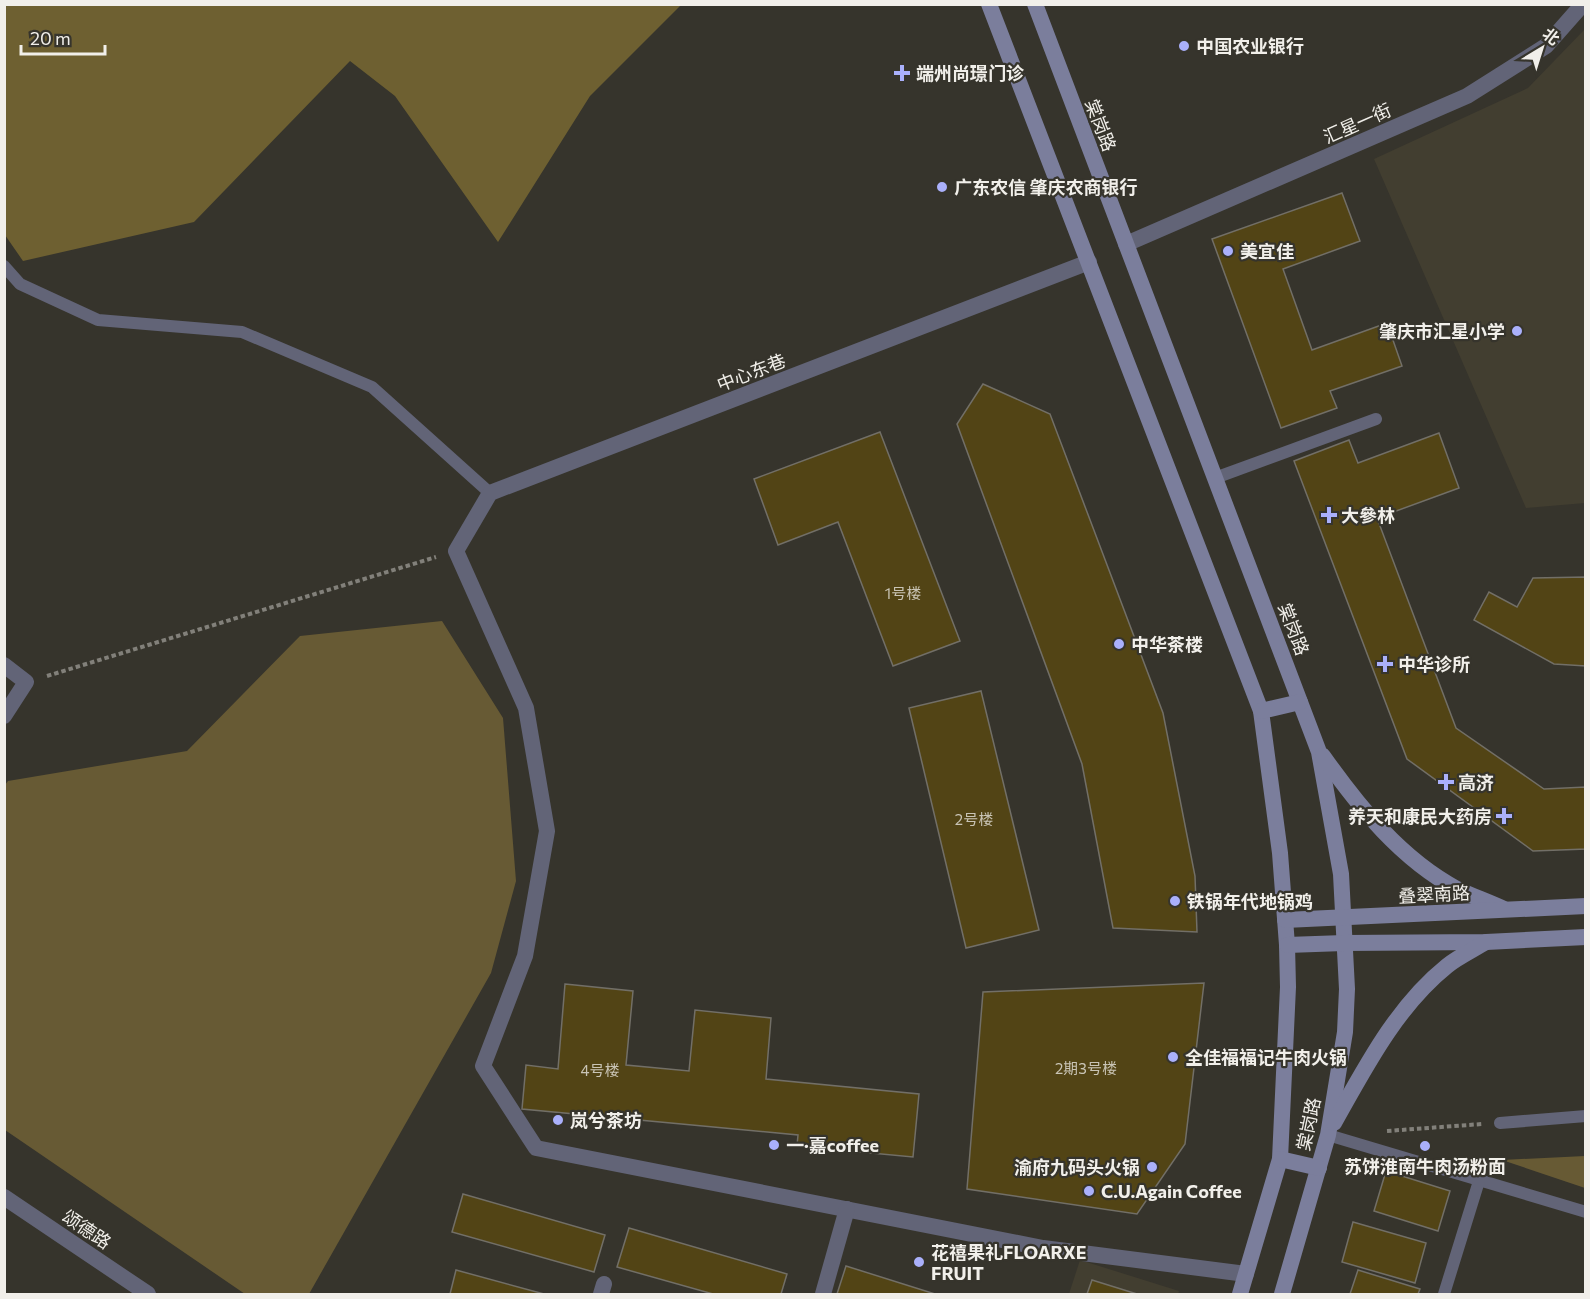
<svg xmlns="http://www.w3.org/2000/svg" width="1590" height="1299" font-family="Commissioner,'Noto Sans SC',sans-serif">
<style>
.built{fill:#423e30}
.green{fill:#675a34}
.forest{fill:#6e6031}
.building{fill:#524415;stroke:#726f67;stroke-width:1.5}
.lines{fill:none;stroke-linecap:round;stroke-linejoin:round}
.path{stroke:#82807a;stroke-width:4;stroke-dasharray:4.5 3;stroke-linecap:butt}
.service{stroke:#626477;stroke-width:12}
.minor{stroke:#626477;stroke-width:16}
.secondary{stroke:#7b7e9c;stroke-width:16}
.poi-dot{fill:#aab0fb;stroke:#36342c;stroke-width:2}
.labels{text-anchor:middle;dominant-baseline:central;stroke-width:4.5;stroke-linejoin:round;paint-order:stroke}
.number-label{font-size:15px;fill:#c9c4b5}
.poi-label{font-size:18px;font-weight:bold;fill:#f1efea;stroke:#36342c;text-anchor:start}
.street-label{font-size:18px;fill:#f1efea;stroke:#36342c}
</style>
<rect width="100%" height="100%" fill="#36342c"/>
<g class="built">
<path d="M1585 29V503L1526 508 1374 159 1528 88Z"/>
<path d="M1080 1260 1179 1291 1178 1294H1069Z"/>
</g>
<g class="green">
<path d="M442 621 503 718 516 881 491 973 309 1294H245L5 1130V785L8 781 187 751 300 636Z"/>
<path d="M1585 1156V1188L1502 1160Z"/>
</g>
<path class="forest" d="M4 5 5 4 681 5 590 96 498 242 395 96 350 61 194 222 23 261 5 235Z"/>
<g class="building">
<path d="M1342 193 1360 241 1283 269 1312 350 1387 323 1402 366 1330 391 1337 408 1281 428 1212 239Z"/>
<path d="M983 384 1050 414 1163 713 1195 876 1197 932 1113 928 1082 764 957 424Z"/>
<path d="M880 432 960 641 893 666 838 522 778 545 754 479Z"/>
<path d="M1439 433 1459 488 1377 518 1456 728 1544 789 1586 787V849L1533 851 1407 759 1294 461 1349 440 1358 463Z"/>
<path d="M1586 577V666L1554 664 1474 620 1489 592 1517 607 1533 578Z"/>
<path d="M981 691 1039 930 966 948 909 708Z"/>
<path d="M1204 983 1185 1144 1137 1214 967 1189 983 992Z"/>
<path d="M565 984 633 991 626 1065 689 1071 695 1010 771 1018 766 1079 919 1094 913 1157 797 1146 798 1135 522 1109 526 1065 558 1069Z"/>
<path d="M1386 1171 1450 1191 1438 1231 1374 1211Z"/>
<path d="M463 1194 605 1235 594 1272 452 1232Z"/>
<path d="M1353 1222 1426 1243 1415 1283 1342 1262Z"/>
<path d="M629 1228 787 1274 781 1294H713L617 1267Z"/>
<path d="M846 1266 935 1294H837Z"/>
<path d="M456 1270 544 1294H450Z"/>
<path d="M1358 1270 1420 1289 1418 1294H1350Z"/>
<path d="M1092 1280 1137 1294H1087Z"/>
</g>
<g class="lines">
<g class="path">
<path d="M47 676 436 557"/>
<path d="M1387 1131 1482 1124"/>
</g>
<g class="service">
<path d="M4 266 20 284 98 320 242 332 372 387 490 493"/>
<path d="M1215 478 1376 419"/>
<path d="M1500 1123 1586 1116"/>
<path d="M1328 1135 1586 1212"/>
<path d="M1444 1294 1479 1181"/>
</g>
<g class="minor">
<path d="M1126 244 1467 96 1546 46 1583 4"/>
<path d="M1089 262 490 493 456 551 526 708 547 831 525 956 483 1066 536 1148 1043 1248 1246 1274"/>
<path d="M4 665 26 682 4 716"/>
<path d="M4 1197 148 1294"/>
<path d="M601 1294 604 1284"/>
<path d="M823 1294 847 1209"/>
</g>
<g class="secondary">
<path d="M989 4 1261 711 1280 853 1287 945 1288 987 1280 1159 1240 1294"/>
<path d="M1035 4 1319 752 1341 874 1347 989 1345 1032 1328 1135 1282 1294"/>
<path d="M1261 711 1300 702"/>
<path d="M1323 756C1359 807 1401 859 1457 889 1472 896 1489 902 1504 909"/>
<path d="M1285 920 1586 906"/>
<path d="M1287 945 1344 943 1486 942 1586 937"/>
<path d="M1334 1123C1365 1068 1396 1007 1447 966 1458 957 1473 950 1486 942"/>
<path d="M1280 1159 1319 1168"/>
</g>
</g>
<g class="poi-dot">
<circle cx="1184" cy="46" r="6"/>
<path d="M899 64h6v6h6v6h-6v6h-6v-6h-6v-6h6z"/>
<circle cx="942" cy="187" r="6"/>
<circle cx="1228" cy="251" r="6"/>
<circle cx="1517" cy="331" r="6"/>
<path d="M1326 506h6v6h6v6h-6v6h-6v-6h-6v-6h6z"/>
<circle cx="1119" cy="644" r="6"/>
<path d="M1382 655h6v6h6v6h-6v6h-6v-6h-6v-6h6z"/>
<path d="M1443 773h6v6h6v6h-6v6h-6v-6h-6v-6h6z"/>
<path d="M1501 807h6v6h6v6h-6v6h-6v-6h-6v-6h6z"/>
<circle cx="1175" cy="901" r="6"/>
<circle cx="1173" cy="1057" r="6"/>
<circle cx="558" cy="1120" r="6"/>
<circle cx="774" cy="1145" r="6"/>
<circle cx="1425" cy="1146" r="6"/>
<circle cx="1152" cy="1167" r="6"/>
<circle cx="1089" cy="1191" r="6"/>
<circle cx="919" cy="1262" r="6"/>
</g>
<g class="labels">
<g class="number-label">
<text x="903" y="593">1号楼</text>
<text x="974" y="819">2号楼</text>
<text x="1086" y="1068">2期3号楼</text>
<text x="600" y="1070">4号楼</text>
</g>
<g class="poi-label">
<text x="1196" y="46">中国农业银行</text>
<text x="916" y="73">端州尚璟门诊</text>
<text x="954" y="187">广东农信 肇庆农商银行</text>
<text x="1240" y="251">美宜佳</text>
<text x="1505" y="331" text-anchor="end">肇庆市汇星小学</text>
<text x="1341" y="515">大參林</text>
<text x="1131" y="644">中华茶楼</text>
<text x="1398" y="664">中华诊所</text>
<text x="1458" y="782">高济</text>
<text x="1492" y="816" text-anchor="end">养天和康民大药房</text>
<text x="1187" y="901">铁锅年代地锅鸡</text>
<text x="1185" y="1057">全佳福福记牛肉火锅</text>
<text x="570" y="1120">岚兮茶坊</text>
<text x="786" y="1145">一·嘉coffee</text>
<text x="1425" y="1166" text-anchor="middle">苏饼淮南牛肉汤粉面</text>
<text x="1140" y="1167" text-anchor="end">渝府九码头火锅</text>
<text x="1101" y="1191">C.U.Again Coffee</text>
<text x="931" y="1252">花禧果礼FLOARXE<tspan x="931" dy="21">FRUIT</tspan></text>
</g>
<g class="street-label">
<text transform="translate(1357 123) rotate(-24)">汇星一街</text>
<text transform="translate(1101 125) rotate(69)">棠岗路</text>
<text transform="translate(751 372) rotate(-21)">中心东巷</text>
<text transform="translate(1294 629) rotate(69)">棠岗路</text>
<text transform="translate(1434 894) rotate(-3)">叠翠南路</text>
<text transform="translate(1308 1124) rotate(-78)">棠岗路</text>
<text transform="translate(87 1229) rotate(34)">颂德路</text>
</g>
</g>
<rect width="1590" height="1299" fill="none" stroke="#f1efea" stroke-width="12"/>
<g transform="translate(1542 48) rotate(38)" stroke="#36342c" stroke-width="4.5" paint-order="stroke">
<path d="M0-4.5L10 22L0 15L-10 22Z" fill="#f1efea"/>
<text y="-9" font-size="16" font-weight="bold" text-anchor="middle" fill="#f1efea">北</text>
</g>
<path d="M21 45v9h84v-9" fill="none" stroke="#f1efea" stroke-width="3"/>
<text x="30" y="45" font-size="18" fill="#f1efea" stroke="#36342c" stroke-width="4.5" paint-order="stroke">20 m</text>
</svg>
